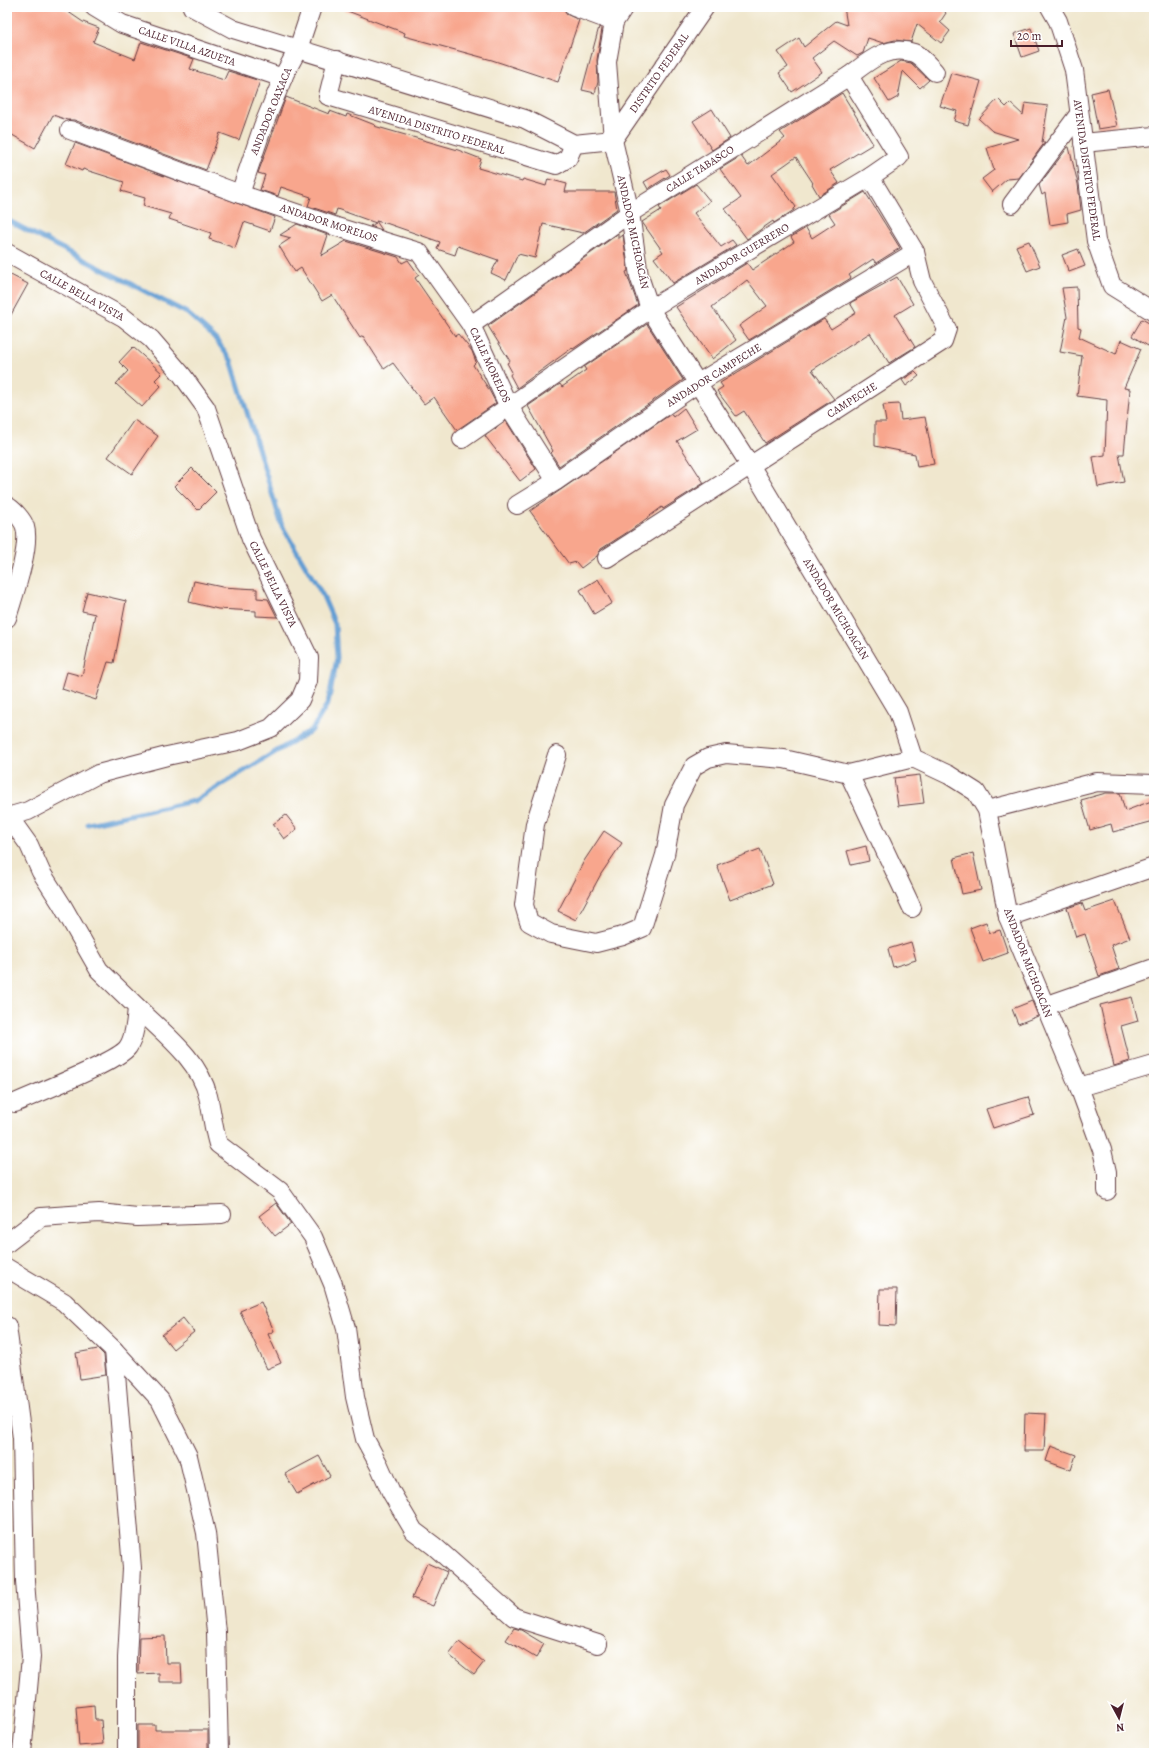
<svg xmlns="http://www.w3.org/2000/svg" width="1161" height="1760" font-family="Alegreya,serif">
<style>
.lines{fill:none;stroke-linecap:round;stroke-linejoin:round}
.stream{stroke:#649ed3;stroke-width:5}
.building{fill:#f8a68d}
.minor-casing{stroke:#633d43;stroke-width:20}
.minor{stroke:#fff;stroke-width:18}
.labels{text-anchor:middle;dominant-baseline:central;stroke-width:3;stroke-linejoin:round;paint-order:stroke}
.street-label{font-size:11px;fill:#4a1f2b;stroke:#fff}
</style>
<rect width="100%" height="100%" fill="#fff"/>
<filter id="ink" filterUnits="userSpaceOnUse"><feTurbulence type="fractalNoise" baseFrequency=".025" numOctaves="2"/><feDisplacementMap in="SourceGraphic" scale="8" xChannelSelector="R" yChannelSelector="G"/><feConvolveMatrix kernelMatrix="1 2 1 2 8 2 1 2 1" color-interpolation-filters="sRGB"/></filter>
<filter id="wash" filterUnits="userSpaceOnUse"><feTurbulence type="fractalNoise" baseFrequency=".012" numOctaves="4" result="noise"/><feDisplacementMap in="SourceGraphic" scale="16" xChannelSelector="R" yChannelSelector="G"/><feGaussianBlur stdDeviation="0.9" result="paint"/><feColorMatrix in="noise" values="0 0 0 0 0 0 0 0 0 0 0 0 0 0 0 0 0 1.4 0 .05"/><feComposite in="paint" operator="in"/></filter>
<g filter="url(#wash)">
<rect width="100%" height="100%" fill="#f0e7ce"/>
<g class="lines">
<path class="stream" d="M7 220 187 313 214 337 231 360 282 526 322 594 335 624 337 658 328 703 312 730 194 801 88 824"/>
</g>
<g id="blocks">
<g class="building">
<path d="M7 7H61L83 22 99 28 93 42 135 59 141 42 194 59 190 69 224 80 228 71 260 81 239 140 220 133 206 170 74 120H67L53 115 35 148 7 132Z"/>
<path d="M337 7H564L566 14 579 20 558 82 492 60 404 36 405 33Z"/>
<path d="M844 7H941L946 13 940 22 950 31 941 43 917 24 911 42 895 40 883 43 868 38 863 53 857 56 834 41 812 58 822 72 792 92 779 73 788 67 778 52 799 38 804 47 836 21 847 25Z"/>
<path d="M599 27 602 29 597 60 598 82 595 93 582 90Z"/>
<path d="M1031 28 1039 51 1022 57 1014 34Z"/>
<path d="M901 61 911 63 929 80 920 88 903 71 898 97 889 102 874 78Z"/>
<path d="M951 73 981 81 968 125 954 121 957 111 940 106Z"/>
<path d="M1108 89 1117 126 1098 129 1091 93Z"/>
<path d="M842 93 873 144 830 170 839 183 819 196 812 184 813 183 796 157 772 174 796 207 794 209V210L774 223 773 221 747 239 725 209 741 198 720 169 741 156 748 166 785 138 780 132Z"/>
<path d="M286 97 329 114 330 111 346 117 347 114 375 125 374 126 458 150 481 159 478 168 522 181 523 179 546 186 548 179 567 184 565 192H614L617 209 583 233 543 224 535 258 518 254 506 280 491 273 498 260 458 246 455 255 437 249 440 242 383 222 384 223 376 221 382 230 370 226 376 223 337 209 335 215 308 206 311 197 281 187 278 196 260 190 265 175 258 173Z"/>
<path d="M998 99 1006 107 1010 103 1023 115 1025 103 1048 106 1042 142H1045L1019 178 1007 179 992 192 982 179 994 170 987 148 1018 139 992 131 979 119Z"/>
<path d="M712 109 730 138 712 150 693 121Z"/>
<path d="M75 143 275 217 270 231 244 222 235 248 209 239 211 233 169 219 171 214 143 206 145 198 121 191 124 182 83 169 82 171 66 164Z"/>
<path d="M1068 147H1069L1078 184 1081 210 1067 214 1068 222 1050 225 1045 193 1042 195 1039 185Z"/>
<path d="M666 169 670 175 648 189 644 182Z"/>
<path d="M696 184 710 201 694 213 721 247 732 240 736 245 673 283 654 258 663 252 642 222 661 210 659 207Z"/>
<path d="M865 192 900 248 876 263 873 259 849 275 851 278 749 340 739 326 767 306 747 280 712 307 736 340 712 359 676 307 747 263 752 270 794 242 791 237 806 228 812 238 835 223 829 214Z"/>
<path d="M297 224 328 235 321 256 346 241 398 257 402 263 408 260 419 275 415 278 455 336 458 334 472 351 476 362 473 365 488 388 496 403 457 430 434 397 424 404 393 363 384 369 363 336 360 338 332 295 322 301 301 268 295 272 279 246 291 238 280 235Z"/>
<path d="M618 234V239L623 235 628 271 626 272 638 305 573 349 572 348 517 388 510 375 512 372 507 363 510 361 488 326Z"/>
<path d="M1029 241 1040 266 1027 271 1016 246Z"/>
<path d="M1078 249 1085 266 1069 272 1062 255Z"/>
<path d="M7 273 28 284 7 322Z"/>
<path d="M897 277 913 304 895 315 915 347 889 363 870 333 868 334 812 370 834 399 765 443 744 411 736 416 717 391 723 387 720 383 824 319 831 329 856 313 850 303Z"/>
<path d="M1077 287 1078 327 1081 328 1079 337 1116 354 1121 340 1141 349 1124 388 1130 389 1124 454H1119L1124 482 1098 487 1093 457 1105 455 1107 400 1077 396 1082 356 1060 352 1067 317 1062 288Z"/>
<path d="M1142 319 1154 326V336L1148 346 1132 336Z"/>
<path d="M647 324 683 380 559 466 551 453 553 451 528 406 560 384 562 387 586 370 584 367Z"/>
<path d="M133 347 162 373 155 380 161 386 142 407 116 384 128 371 119 362Z"/>
<path d="M915 372 919 376 906 386 902 380Z"/>
<path d="M899 404 901 420 925 417 934 464 917 467 915 454 875 446V422H886L883 405Z"/>
<path d="M684 408 697 429 677 441 704 483 663 509 662 507 631 530 601 549 597 556 581 568 576 562 569 564 530 511 671 414 673 417Z"/>
<path d="M134 420 158 436 132 474 108 457Z"/>
<path d="M506 421 536 469 520 481 485 436Z"/>
<path d="M192 468 216 492 198 510 174 486Z"/>
<path d="M598 579 612 603 594 614 580 590Z"/>
<path d="M194 581 222 587 257 589V598L268 599 277 617 256 616V611L218 609 189 602Z"/>
<path d="M87 592 126 601 114 663 108 662 96 700 62 689 67 672 82 676 95 614 82 611Z"/>
<path d="M920 775 924 803 898 806 894 778Z"/>
<path d="M1106 793H1120L1125 811 1154 800V821L1113 832 1111 824 1090 830 1081 800Z"/>
<path d="M286 815 297 829 284 839 273 824Z"/>
<path d="M604 831 622 843 601 874 576 920 558 911 584 861Z"/>
<path d="M866 846 869 861 851 865 847 851Z"/>
<path d="M760 849 773 884 730 900 717 865Z"/>
<path d="M973 853 981 890 962 894 954 858Z"/>
<path d="M1115 901 1130 938 1111 945 1119 969 1099 976 1085 934 1076 937 1067 908 1082 903 1085 911Z"/>
<path d="M986 922 990 933 1000 930 1008 953 983 962 970 928Z"/>
<path d="M911 942 916 960 893 967 888 949Z"/>
<path d="M1132 997 1138 1021 1121 1026 1130 1061 1114 1066 1100 1005Z"/>
<path d="M1032 1001 1038 1016 1018 1024 1012 1009Z"/>
<path d="M1028 1097 1034 1115 993 1128 986 1109Z"/>
<path d="M276 1203 291 1224 275 1236 259 1216Z"/>
<path d="M880 1289H897L896 1326 879 1325Z"/>
<path d="M261 1302 274 1331 268 1334 281 1363 267 1369 240 1311Z"/>
<path d="M183 1318 194 1332 173 1349 162 1335Z"/>
<path d="M98 1349 104 1355 106 1375 80 1379 76 1353Z"/>
<path d="M1025 1413 1046 1414 1044 1451H1024Z"/>
<path d="M1051 1446 1076 1455 1071 1470 1046 1461Z"/>
<path d="M319 1456 330 1476 297 1494 285 1474Z"/>
<path d="M427 1563 447 1572 433 1606 412 1598Z"/>
<path d="M514 1628 521 1630 544 1644 536 1658 506 1640Z"/>
<path d="M165 1636 166 1663H181L182 1682H159V1673L138 1674 139 1637Z"/>
<path d="M459 1642 484 1662 474 1675 449 1655Z"/>
<path d="M94 1705 95 1720H101L103 1744 79 1746 76 1707Z"/>
<path d="M138 1725H155V1730H208V1753H138Z"/>
</g>
</g>
</g>
<g filter="url(#ink)">
<use href="#blocks" fill-opacity="0" stroke="#633d43" stroke-width="1"/>
<g class="lines">
<defs>
<g id="minor">
<path d="M94 7 122 24 283 78"/>
<path d="M192 7 233 29 525 119 574 144 613 140 705 7"/>
<path d="M574 7 614 22"/>
<path d="M624 7 614 22 607 62 613 140 630 213 639 276 650 309 750 465 898 712 913 758 949 775 976 792 987 810 1008 917 1079 1087 1102 1150 1107 1172V1191"/>
<path d="M1050 7 1058 21 1074 70 1096 241 1112 286 1154 312"/>
<path d="M337 60 328 96 556 165 568 158 574 144"/>
<path d="M70 130 240 194 337 227 419 252 471 325 508 405 556 481"/>
<path d="M1083 143 1154 136"/>
<path d="M240 194 263 126 285 73 298 49 312 7"/>
<path d="M1012 204 1079 114"/>
<path d="M7 253 123 317 151 339 182 375 206 408 251 539 309 658 308 681 300 700 271 728 238 741 167 756 98 774 28 811 7 817"/>
<path d="M471 325 630 213 849 76C869 61 887 44 914 53 921 56 929 66 935 72"/>
<path d="M462 439 650 309 870 177 899 157 849 76"/>
<path d="M517 505 556 481 698 383 915 252"/>
<path d="M7 506C13 509 23 520 25 527 31 547 13 597 7 618"/>
<path d="M607 558 943 341 947 329 922 281 915 252 870 177"/>
<path d="M557 755 535 824 524 905 529 922 551 934 596 943 623 936 642 928 665 855 674 805 694 766 708 758 726 754 784 759 849 774 913 758"/>
<path d="M849 774 912 908"/>
<path d="M987 810 1097 782 1154 784"/>
<path d="M9 817 29 845 41 872 62 905 99 970 137 1007C136 1019 135 1037 128 1047 119 1061 35 1094 15 1103"/>
<path d="M1008 917 1154 867"/>
<path d="M1045 1006 1154 968"/>
<path d="M137 1007C163 1033 199 1059 208 1096 212 1112 213 1128 218 1144L280 1191 313 1237 333 1284 346 1328 355 1397 365 1439 379 1465 391 1492 414 1531 434 1546 514 1617 598 1644"/>
<path d="M1079 1087 1154 1065"/>
<path d="M7 1243 41 1217 99 1213 137 1217 222 1214"/>
<path d="M7 1268 64 1302 114 1350 160 1400 188 1456 206 1533 216 1632 219 1753"/>
<path d="M7 1326 22 1438 25 1581 31 1657 22 1753"/>
<path d="M114 1350 132 1568 127 1658V1753"/>
</g>
</defs>
<use href="#minor" class="minor-casing"/>
<use href="#minor" class="minor"/>
</g>
</g>
<g class="labels">
<g class="street-label">
<text transform="translate(187 46) rotate(19)">CALLE VILLA AZUETA</text>
<text transform="translate(659 73) rotate(-55)">DISTRITO FEDERAL</text>
<text transform="translate(271 111) rotate(-68)">ANDADOR OAXACA</text>
<text transform="translate(437 130) rotate(17)">AVENIDA DISTRITO FEDERAL</text>
<text transform="translate(700 169) rotate(-32)">CALLE TABASCO</text>
<text transform="translate(1087 170) rotate(82)">AVENIDA DISTRITO FEDERAL</text>
<text transform="translate(329 223) rotate(18)">ANDADOR MORELOS</text>
<text transform="translate(633 232) rotate(78)">ANDADOR MICHOACÁN</text>
<text transform="translate(742 254) rotate(-31)">ANDADOR GUERRERO</text>
<text transform="translate(82 295) rotate(29)">CALLE BELLA VISTA</text>
<text transform="translate(490 365) rotate(65)">CALLE MORELOS</text>
<text transform="translate(714 375) rotate(-32)">ANDADOR CAMPECHE</text>
<text transform="translate(852 400) rotate(-32)">CAMPECHE</text>
<text transform="translate(273 584) rotate(64)">CALLE BELLA VISTA</text>
<text transform="translate(836 609) rotate(59)">ANDADOR MICHOACÁN</text>
<text transform="translate(1028 963) rotate(69)">ANDADOR MICHOACÁN</text>
</g>
</g>
<rect width="1161" height="1760" fill="none" stroke="#fff" stroke-width="24"/>
<g transform="translate(1119 1718) rotate(173)" stroke="#ffffff" stroke-width="3" paint-order="stroke">
<path d="M0-3L7 15L0 10L-7 15Z" fill="#4a1f2b"/>
<text y="-6" font-size="11" font-weight="bold" text-anchor="middle" fill="#4a1f2b">N</text>
</g>
<path d="M1011 40v6h51v-6" fill="none" stroke="#4a1f2b" stroke-width="2"/>
<text x="1017" y="40" font-size="12" fill="#4a1f2b" stroke="#ffffff" stroke-width="3" paint-order="stroke">20 m</text>
</svg>
